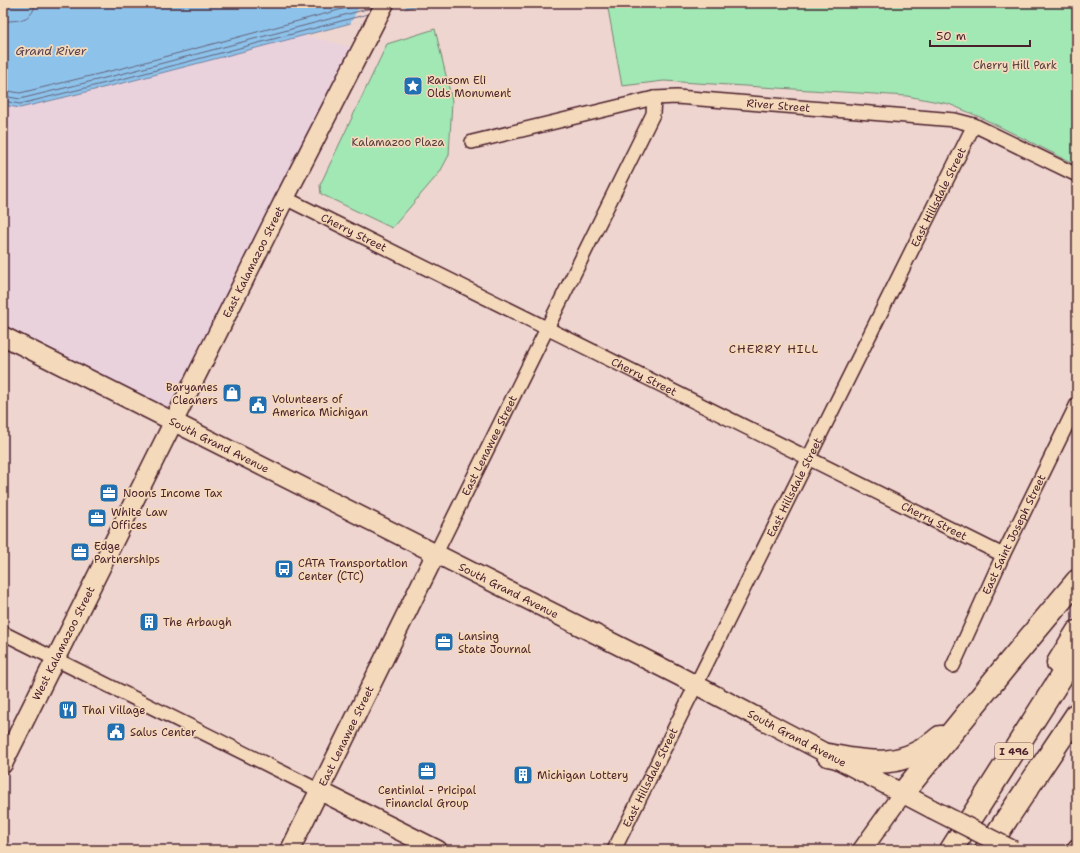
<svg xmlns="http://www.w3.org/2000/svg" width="1080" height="853" font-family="'Shantell Sans',sans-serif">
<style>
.built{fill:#ead2dd}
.green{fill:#a1e8b5;stroke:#768470}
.water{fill:#8dc3eb;stroke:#72819e}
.pier{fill:#eed5cf}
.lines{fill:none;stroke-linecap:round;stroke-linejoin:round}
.shore{stroke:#656178;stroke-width:1}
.street-casing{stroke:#4a1f2b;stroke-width:16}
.secondary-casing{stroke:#4a1f2b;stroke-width:21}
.highway-casing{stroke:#4a1f2b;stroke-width:25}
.street{stroke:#f4d9bb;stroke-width:13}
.secondary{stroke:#f4d9bb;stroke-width:18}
.highway{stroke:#f4d9bb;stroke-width:22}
.secondary-bridge-casing{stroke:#4a1f2b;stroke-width:21;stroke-linecap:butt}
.secondary-bridge{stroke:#f4d9bb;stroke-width:18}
.labels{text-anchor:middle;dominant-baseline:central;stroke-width:3.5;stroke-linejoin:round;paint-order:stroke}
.shield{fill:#f4d9bb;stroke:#7d5756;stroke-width:1}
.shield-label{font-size:10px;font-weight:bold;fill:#4a1f2b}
.park-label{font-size:11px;fill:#573d40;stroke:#f4d9bb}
.poi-label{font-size:11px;fill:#4a1f2b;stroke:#f4d9bb;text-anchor:start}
.street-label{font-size:11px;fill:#4a1f2b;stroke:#f4d9bb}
.water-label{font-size:12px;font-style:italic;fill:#574051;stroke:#f4d9bb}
.neighbourhood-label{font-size:12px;letter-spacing:1px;fill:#4a1f2b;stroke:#f4d9bb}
</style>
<rect width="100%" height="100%" fill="#eed5cf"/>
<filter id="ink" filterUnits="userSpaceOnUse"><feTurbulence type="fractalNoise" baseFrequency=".025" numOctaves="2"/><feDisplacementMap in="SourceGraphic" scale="8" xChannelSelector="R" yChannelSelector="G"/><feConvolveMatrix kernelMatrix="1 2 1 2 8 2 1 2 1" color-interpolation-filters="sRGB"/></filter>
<g filter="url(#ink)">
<path class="built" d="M303 35 362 50 174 421 3 323V105L20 108 127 82Z"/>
<g class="green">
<path d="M607 3H1077V165L980 117 949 104 907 96 664 81 622 86Z"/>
<path d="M435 29 452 101 449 155 440 172 392 228 321 194 320 185 387 44Z"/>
</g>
<path class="water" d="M31 3H427L127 82 20 108 3 105V6Z"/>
<path class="pier" d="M361 3H408L404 11 350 24Z"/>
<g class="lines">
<g class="shore">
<path d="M3 21C17 21 34 21 35 3"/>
<path d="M3 90 20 93 123 68 365 3"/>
<path d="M3 96 20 99 125 73 371 8"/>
<path d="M3 101 20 104 126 78 368 14"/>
</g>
<defs>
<g id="street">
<path id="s1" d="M472 142 654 98 677 97 955 120 974 125 1077 175"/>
<path id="s2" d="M285 198 1003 555"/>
<path id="s3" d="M436 553 653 114 654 98"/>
<path d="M3 633 320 791"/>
<path id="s4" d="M953 666 1003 555 1077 404"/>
<path id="s5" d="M614 850 974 125"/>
</g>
<g id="secondary">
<path id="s6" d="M3 336 679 676 932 809"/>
<path id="s7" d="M3 764 285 198 385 3"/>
<path d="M320 791 438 850"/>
<path id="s8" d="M290 850 436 553"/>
<path d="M862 850 902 794"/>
<path d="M1076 850 1077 848"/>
</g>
<g id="highway">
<path d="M1058 663 1077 632"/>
<path d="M828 755C871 764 904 769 940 737"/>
<path d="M902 794 1006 666 1077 581"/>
<path d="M951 850 1077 652"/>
<path d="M986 850 1077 714"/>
</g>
</defs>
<use href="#street" class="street-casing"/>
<use href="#secondary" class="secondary-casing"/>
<use href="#highway" class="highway-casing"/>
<use href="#street" class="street"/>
<use href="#secondary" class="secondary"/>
<use href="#highway" class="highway"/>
<defs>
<path id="secondary-bridge" d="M932 809 1013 850"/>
</defs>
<use href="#secondary-bridge" class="secondary-bridge-casing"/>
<use href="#secondary-bridge" class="secondary-bridge"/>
</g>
</g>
<defs>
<symbol id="sight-square" viewBox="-11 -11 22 22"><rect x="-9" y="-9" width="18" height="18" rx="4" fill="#1f6fb2" stroke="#f4d9bb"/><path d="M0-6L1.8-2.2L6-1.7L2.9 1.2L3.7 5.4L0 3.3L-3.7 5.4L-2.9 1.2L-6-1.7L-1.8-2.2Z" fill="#fff"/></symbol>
<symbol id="shop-square" viewBox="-11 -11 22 22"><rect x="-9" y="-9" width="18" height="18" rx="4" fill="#1f6fb2" stroke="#f4d9bb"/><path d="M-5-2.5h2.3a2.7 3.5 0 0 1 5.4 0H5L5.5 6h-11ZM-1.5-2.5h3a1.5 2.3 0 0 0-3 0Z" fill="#fff"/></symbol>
<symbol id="civic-square" viewBox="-11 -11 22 22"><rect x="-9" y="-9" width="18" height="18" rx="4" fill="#1f6fb2" stroke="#f4d9bb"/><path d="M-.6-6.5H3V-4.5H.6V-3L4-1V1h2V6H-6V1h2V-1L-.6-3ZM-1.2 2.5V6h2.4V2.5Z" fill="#fff"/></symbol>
<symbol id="office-square" viewBox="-11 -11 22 22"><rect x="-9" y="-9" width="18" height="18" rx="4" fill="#1f6fb2" stroke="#f4d9bb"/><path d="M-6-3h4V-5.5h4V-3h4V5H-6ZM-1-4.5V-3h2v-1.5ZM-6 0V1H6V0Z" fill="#fff"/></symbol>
<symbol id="bus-square" viewBox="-11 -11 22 22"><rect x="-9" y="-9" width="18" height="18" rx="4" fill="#1f6fb2" stroke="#f4d9bb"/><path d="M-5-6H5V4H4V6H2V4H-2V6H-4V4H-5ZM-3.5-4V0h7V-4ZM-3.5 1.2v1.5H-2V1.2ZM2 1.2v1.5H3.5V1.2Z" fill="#fff"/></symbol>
<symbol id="building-square" viewBox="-11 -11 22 22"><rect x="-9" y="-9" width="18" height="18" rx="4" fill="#1f6fb2" stroke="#f4d9bb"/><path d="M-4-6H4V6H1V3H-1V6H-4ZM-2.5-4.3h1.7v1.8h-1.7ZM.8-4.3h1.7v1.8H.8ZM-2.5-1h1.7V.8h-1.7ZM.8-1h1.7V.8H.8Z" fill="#fff"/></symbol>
<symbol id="restaurant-square" viewBox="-11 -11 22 22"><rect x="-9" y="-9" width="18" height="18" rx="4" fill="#1f6fb2" stroke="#f4d9bb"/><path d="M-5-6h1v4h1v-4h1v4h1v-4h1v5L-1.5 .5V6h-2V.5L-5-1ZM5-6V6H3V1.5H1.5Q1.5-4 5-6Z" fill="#fff"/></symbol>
</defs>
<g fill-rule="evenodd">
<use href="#sight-square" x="402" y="75" width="22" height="22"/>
<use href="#shop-square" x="221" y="382" width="22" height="22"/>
<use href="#civic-square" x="247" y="394" width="22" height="22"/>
<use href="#office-square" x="98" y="482" width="22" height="22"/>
<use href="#office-square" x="86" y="507" width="22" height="22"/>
<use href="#office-square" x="69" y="541" width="22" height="22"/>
<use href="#bus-square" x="273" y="558" width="22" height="22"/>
<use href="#building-square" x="138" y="611" width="22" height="22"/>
<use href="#office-square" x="433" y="631" width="22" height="22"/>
<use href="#restaurant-square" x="57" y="699" width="22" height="22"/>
<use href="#civic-square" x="105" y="721" width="22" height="22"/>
<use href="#office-square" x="416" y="760" width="22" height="22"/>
<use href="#building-square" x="512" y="764" width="22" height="22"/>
</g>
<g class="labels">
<rect class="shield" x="995" y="743" width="38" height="16" rx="3"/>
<g class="shield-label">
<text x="1014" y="751">I 496</text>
</g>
<g class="park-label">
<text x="1015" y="65">Cherry Hill Park</text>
<text x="398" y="142">Kalamazoo Plaza</text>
</g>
<g class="poi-label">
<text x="427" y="80">Ransom Eli<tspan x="427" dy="13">Olds Monument</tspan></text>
<text x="218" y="387" text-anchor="end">Baryames<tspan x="218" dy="13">Cleaners</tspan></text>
<text x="272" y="399">Volunteers of<tspan x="272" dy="13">America Michigan</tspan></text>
<text x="123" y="493">Noons Income Tax</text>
<text x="111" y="512">White Law<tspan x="111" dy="13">Offices</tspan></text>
<text x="94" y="546">Edge<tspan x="94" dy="13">Partnerships</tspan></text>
<text x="298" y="563">CATA Transportation<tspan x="298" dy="13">Center (CTC)</tspan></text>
<text x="163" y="622">The Arbaugh</text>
<text x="458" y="636">Lansing<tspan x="458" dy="13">State Journal</tspan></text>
<text x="82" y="710">Thai Village</text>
<text x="130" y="732">Salus Center</text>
<text x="537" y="775">Michigan Lottery</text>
<text x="427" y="790" text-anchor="middle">Centinial - Pricipal<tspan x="427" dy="13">Financial Group</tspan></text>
</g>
<g class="street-label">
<text stroke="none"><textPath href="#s1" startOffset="312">River Street</textPath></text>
<text stroke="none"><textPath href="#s5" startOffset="729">East Hillsdale Street</textPath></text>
<text stroke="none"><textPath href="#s2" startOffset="77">Cherry Street</textPath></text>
<text stroke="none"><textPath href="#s7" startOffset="561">East Kalamazoo Street</textPath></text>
<text stroke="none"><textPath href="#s2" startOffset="401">Cherry Street</textPath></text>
<text stroke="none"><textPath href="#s6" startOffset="242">South Grand Avenue</textPath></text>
<text stroke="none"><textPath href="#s3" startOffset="120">East Lenawee Street</textPath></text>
<text stroke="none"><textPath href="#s5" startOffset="405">East Hillsdale Street</textPath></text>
<text stroke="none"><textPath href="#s2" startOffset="725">Cherry Street</textPath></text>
<text stroke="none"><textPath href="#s4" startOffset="145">East Saint Joseph Street</textPath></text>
<text stroke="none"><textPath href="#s6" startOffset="566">South Grand Avenue</textPath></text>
<text stroke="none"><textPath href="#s7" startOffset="135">West Kalamazoo Street</textPath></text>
<text stroke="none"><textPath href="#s8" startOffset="127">East Lenawee Street</textPath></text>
<text stroke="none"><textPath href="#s6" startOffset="890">South Grand Avenue</textPath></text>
<text stroke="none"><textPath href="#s5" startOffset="81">East Hillsdale Street</textPath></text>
</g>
<g class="water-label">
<text x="51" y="51">Grand River</text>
</g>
<g class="neighbourhood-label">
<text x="774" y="349">CHERRY HILL</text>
</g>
</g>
<rect width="1080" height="853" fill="none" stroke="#f4d9bb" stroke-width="16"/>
<rect x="8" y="8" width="1064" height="837" fill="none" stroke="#4a1f2b" stroke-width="1.5" filter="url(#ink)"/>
<path d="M930 40v6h100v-6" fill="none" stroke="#4a1f2b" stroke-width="2"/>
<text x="936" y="40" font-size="12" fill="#4a1f2b" stroke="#f4d9bb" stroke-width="3" paint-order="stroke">50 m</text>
</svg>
